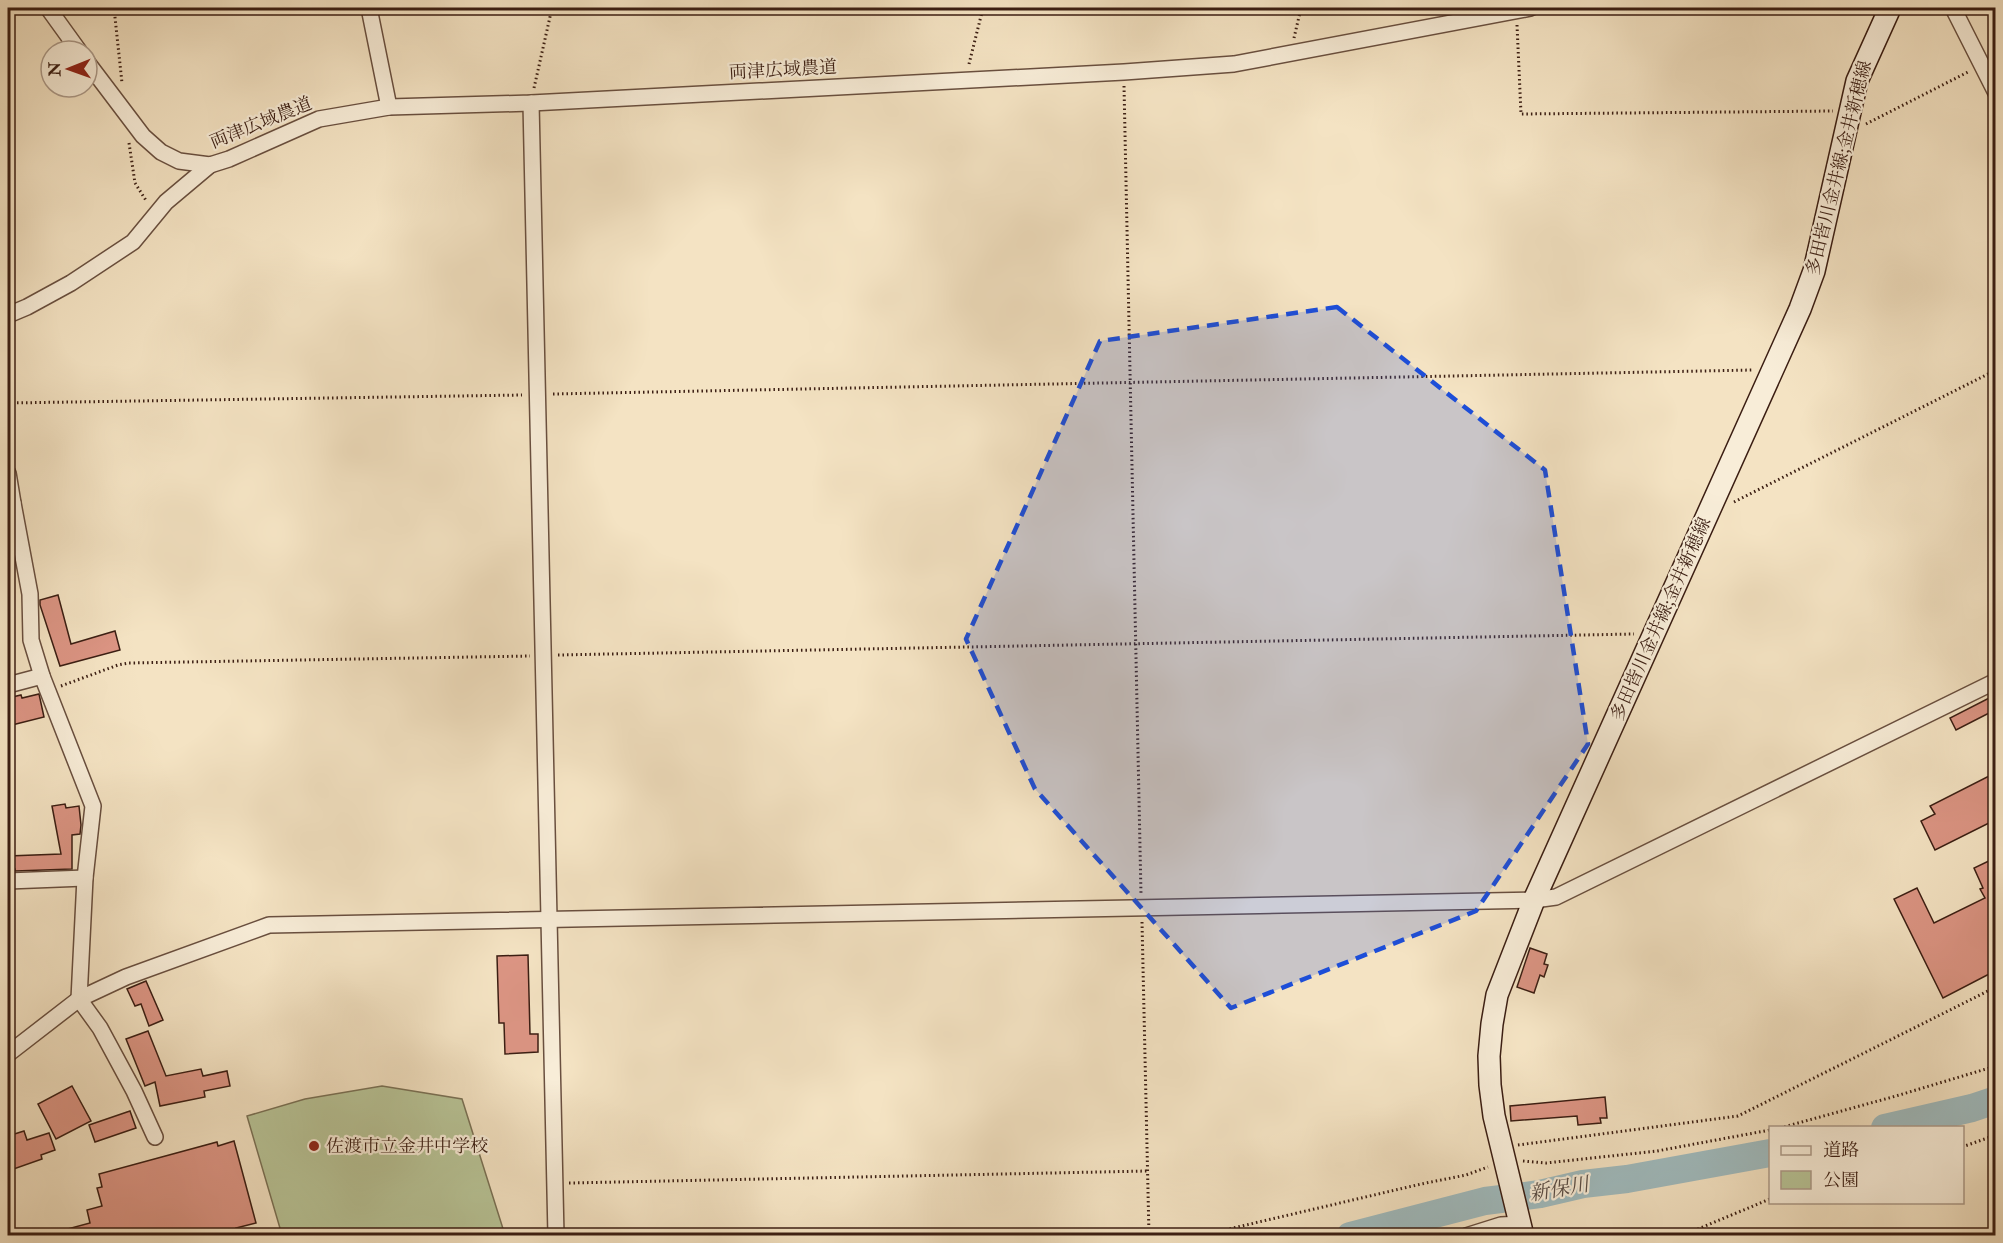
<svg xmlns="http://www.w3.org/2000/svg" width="2003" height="1243" font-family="'IM FELL Double Pica','Noto Serif JP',serif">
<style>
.green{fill:#b8c497;stroke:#7a7155;stroke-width:1.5}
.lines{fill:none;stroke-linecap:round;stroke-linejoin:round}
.river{stroke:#a0bbbe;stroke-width:28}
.building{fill:#dc9584;stroke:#3b1e13;stroke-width:1.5}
.minor-casing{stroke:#694f3f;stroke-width:18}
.secondary-casing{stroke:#3b1e13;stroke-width:24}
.path{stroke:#3b1e13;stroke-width:3;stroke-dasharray:1.5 3;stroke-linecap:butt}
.minor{stroke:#f8edd8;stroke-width:15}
.secondary{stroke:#f8edd8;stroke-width:21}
.marked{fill:#1d4ed8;fill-opacity:0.2;stroke:#1d4ed8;stroke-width:4.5;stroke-dasharray:12 8;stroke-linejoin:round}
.poi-dot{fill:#8f2418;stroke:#f8edd8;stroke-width:2}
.labels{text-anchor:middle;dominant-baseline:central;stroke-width:4.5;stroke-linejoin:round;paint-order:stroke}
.street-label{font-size:18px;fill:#3b1e13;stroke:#f8edd8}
.poi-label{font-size:18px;fill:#3b1e13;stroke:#f8edd8;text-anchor:start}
.water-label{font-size:20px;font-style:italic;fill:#594d46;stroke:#f8edd8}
</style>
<rect width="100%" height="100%" fill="#f4e3c3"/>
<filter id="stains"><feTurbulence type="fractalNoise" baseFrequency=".00333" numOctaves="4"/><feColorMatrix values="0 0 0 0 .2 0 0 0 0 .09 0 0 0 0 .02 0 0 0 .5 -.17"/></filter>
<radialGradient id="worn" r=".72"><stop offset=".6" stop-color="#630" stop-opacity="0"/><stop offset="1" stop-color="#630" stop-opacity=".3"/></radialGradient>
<path class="green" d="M382 1086 462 1099 505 1235H282L247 1116 305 1099Z"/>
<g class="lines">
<g class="river">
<path d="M1885 1128 1972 1108 1996 1100"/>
<path d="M1350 1236 1485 1201 1540 1194 1583 1184 1627 1179 1770 1153"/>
</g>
</g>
<g class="building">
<path d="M58 595 71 644 115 631 120 650 60 666 40 605V600Z"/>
<path d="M39 694 44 717 8 726V698L21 695 22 698Z"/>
<path d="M1995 695V710L1956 730 1950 718Z"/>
<path d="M1995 773V820L1935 850 1921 821 1935 814 1930 806Z"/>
<path d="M65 804 66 808 79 806 81 825 80 834 72 835V869L15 871V869L8 870V856L61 854 52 806Z"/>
<path d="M1995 858V971L1943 998 1894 899 1917 888 1934 923 1985 898 1980 889 1983 888 1974 868Z"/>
<path d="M1530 948 1547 954 1544 964 1548 965 1544 977 1540 975 1534 993 1517 987Z"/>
<path d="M528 955 530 1034H538V1052L505 1054 504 1023H499L497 956Z"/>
<path d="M146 981 163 1020 149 1026 141 1004 135 1006 127 989Z"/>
<path d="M148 1031 166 1076 201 1069 203 1076 227 1071 230 1086 204 1091 205 1097 160 1106 155 1082 145 1086 126 1039Z"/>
<path d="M72 1086 91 1121 56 1139 38 1104Z"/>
<path d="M1605 1097 1607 1118H1600L1601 1123 1578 1125 1577 1116 1511 1121 1510 1106Z"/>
<path d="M130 1111 136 1128 95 1142 89 1125Z"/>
<path d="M24 1131 27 1140 49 1133 55 1150 41 1155 42 1159 8 1171V1136Z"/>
<path d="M234 1141 256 1223 236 1228 237 1231 222 1236H61L60 1231 90 1223 87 1210 102 1206 97 1188 102 1187 99 1174 217 1142 218 1146Z"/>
</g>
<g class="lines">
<defs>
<g id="minor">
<path d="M48 8 79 51"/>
<path d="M369 8 389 107"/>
<path d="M1953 8 1996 93"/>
<path d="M87 62 143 136 161 152 179 161 210 165 229 159 319 119 389 107 531 103 1124 72 1234 64 1531 8"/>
<path d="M531 103 556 1236"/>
<path d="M8 315 27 307 71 283 133 242 166 202 210 165"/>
<path d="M8 473 13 503 8 504"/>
<path d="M13 503 30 594 31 640 42 676 93 806 85 878 79 999 100 1028 134 1091 155 1137"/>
<path d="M8 685 42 676"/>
<path d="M8 881 85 878"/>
<path d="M8 1054 79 999 126 977 269 925 1534 900 1556 897 1996 681"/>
<path d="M1466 1236 1501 1225 1520 1224"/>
</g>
<path id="secondary" d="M1523 1236 1494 1116 1490 1085 1489 1056 1492 1024 1497 995 1534 900 1800 309 1814 271 1857 81 1890 8"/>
</defs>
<use href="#minor" class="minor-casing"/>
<use href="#secondary" class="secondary-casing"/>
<g class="path">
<path d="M114 8 122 83"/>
<path d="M1517 25 1521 114 1833 111"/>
<path d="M1294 38 1301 8"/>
<path d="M969 64 983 8"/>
<path d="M1124 86 1141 895"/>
<path d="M534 88 552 8"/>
<path d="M1866 124 1970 71"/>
<path d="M129 143 135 183 147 202"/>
<path d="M553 394 1752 370"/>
<path d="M8 403 522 395"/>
<path d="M1734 502 1996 370"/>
<path d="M558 655 1634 634"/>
<path d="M61 686 118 665 129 663 530 656"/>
<path d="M1142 922 1149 1236"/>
<path d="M1780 1128 1896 1096 1996 1066"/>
<path d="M1518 1145 1738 1116 1990 990 1996 1000"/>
<path d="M1962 1147 1996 1135"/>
<path d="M1523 1161 1546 1163 1657 1151 1770 1130"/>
<path d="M569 1183 1147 1171"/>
<path d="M1199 1236 1421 1184 1466 1175 1488 1167"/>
<path d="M1681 1236 1770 1199"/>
</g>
<use href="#minor" class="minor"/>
<use href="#secondary" class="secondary"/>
</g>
<path class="marked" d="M1337 307 1545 470 1588 744 1476 911 1231 1008 1035 789 966 639 1100 341Z"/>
<circle class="poi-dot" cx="314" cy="1146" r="6"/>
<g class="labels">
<g class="street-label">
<text transform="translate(783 70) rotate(-3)">両津広域農道</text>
<text transform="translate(261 123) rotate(-22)">両津広域農道</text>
<text transform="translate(1839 168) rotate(-76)">多田皆川金井線;金井新穂線</text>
<text transform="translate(1661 619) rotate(-66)">多田皆川金井線;金井新穂線</text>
</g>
<g class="poi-label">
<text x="326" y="1146">佐渡市立金井中学校</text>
</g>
<g class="water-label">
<text transform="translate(1559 1189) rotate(-10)">新保川</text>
</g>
</g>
<rect width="2003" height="1243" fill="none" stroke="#f4e3c3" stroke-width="30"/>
<rect x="9" y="9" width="1985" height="1225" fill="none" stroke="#3b1e13" stroke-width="3"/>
<rect x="15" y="15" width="1973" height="1213" fill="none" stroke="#3b1e13" stroke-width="1.5"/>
<rect x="1769" y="1126" width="195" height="78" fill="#f8edd8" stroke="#ac9a89" stroke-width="1.5"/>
<rect x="1781" y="1146" width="30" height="9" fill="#f8edd8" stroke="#ac9a89" stroke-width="1.5"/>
<text x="1823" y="1156" font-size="18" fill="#3b1e13">道路</text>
<rect x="1781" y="1171" width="30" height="18" fill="#b8c497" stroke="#ac9a89" stroke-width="1.5"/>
<text x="1823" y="1186" font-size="18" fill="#3b1e13">公園</text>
<g transform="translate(69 69) rotate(269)"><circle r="28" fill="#f8edd8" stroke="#ac9a89" stroke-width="1.5"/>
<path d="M0-4.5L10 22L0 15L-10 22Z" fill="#8f2418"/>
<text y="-9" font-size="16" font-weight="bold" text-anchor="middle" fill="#3b1e13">N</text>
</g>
<rect width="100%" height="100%" filter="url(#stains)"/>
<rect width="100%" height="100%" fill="url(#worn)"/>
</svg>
